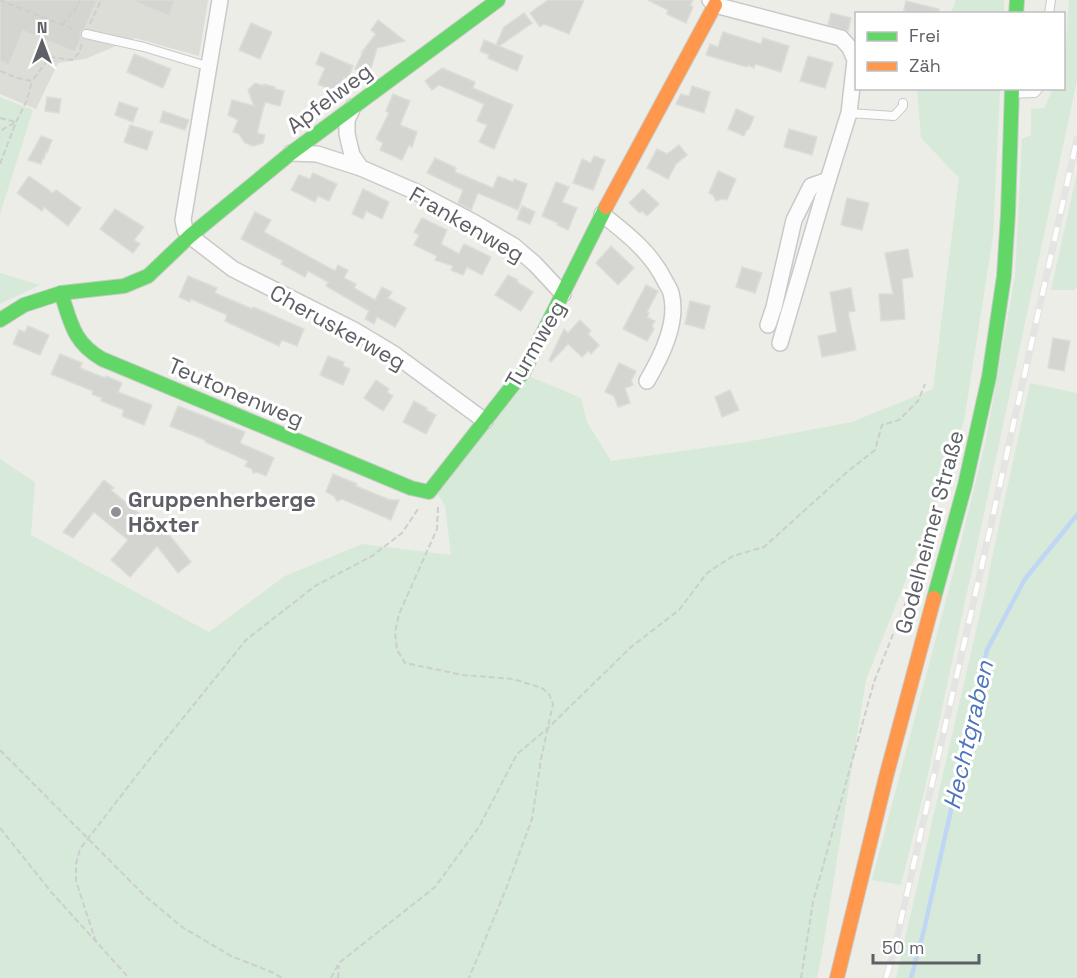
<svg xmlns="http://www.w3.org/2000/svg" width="1077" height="978" font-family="'Space Grotesk',sans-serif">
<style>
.education{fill:#ddddd7}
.green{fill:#d7e9d8}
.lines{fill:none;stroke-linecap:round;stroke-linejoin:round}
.stream{stroke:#c0d6f5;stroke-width:4.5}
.building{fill:#d4d4d1;stroke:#dcdcd8;stroke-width:1.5}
.lane-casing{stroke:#c9c9c9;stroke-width:10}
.street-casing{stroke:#c9c9c9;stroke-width:18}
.fast-casing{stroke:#cacbca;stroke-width:16}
.slow-casing{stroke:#cacbca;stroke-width:16}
.path{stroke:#cbcfce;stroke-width:2;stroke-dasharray:6 3;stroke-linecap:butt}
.lane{stroke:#fcfcfc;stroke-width:8}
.street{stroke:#fcfcfc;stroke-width:15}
.fast{stroke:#63d668;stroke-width:14}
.slow{stroke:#ff974d;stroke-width:14}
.rail-casing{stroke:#e4e4e3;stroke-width:7}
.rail{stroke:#fff;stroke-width:4.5;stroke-dasharray:14;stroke-linecap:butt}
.poi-dot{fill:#909194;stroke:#fff;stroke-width:2}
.labels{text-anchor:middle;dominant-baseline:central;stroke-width:6;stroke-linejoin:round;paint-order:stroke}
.street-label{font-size:22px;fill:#5e6066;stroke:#fff}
.poi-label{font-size:22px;font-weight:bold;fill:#5e6066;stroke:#fff;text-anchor:start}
.water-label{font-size:24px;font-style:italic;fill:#4f73bd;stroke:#fff}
</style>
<rect width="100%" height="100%" fill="#edede8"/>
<path class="education" d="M0 0H208L199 56 135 38 85 59 58 63 36 109 0 94Z"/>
<g class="green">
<path d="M956 0H1004V13H951Z"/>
<path d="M1069 0H1077V81L925 788 901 885 872 880 957 558 986 439 1015 276 1022 139 1031 135V109L1044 108 1053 89 1064 88V68Z"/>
<path d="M917 89H1000L993 237 964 421 940 494 866 680 822 953 817 978H0V459L35 482 31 535 209 632 285 576 362 544 451 555 445 506 437 493 529 376 581 398 587 422 611 461 746 442 852 422 933 389 959 178 921 138Z"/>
<path d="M0 97 33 110 0 214Z"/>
<path d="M1077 173V287L1074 290H1051Z"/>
<path d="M0 273 40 285 0 304Z"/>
<path d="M1030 383 1077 393V978H896L987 583 990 567Z"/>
</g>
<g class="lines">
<path class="stream" d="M911 978 924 930 987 650 1025 579 1077 515"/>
</g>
<g class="building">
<path d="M0 0H97L85 28 80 32 81 38 75 52 23 31 9 65 0 61Z"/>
<path d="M131 0H175L169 16Z"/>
<path d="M548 0H584L569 34 544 24 540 27 530 13Z"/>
<path d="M648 0H693L690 5 693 7 686 23 667 14 668 10Z"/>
<path d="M906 1 939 9V14H903Z"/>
<path d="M524 13 532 23 499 46 523 56 517 71 488 58 489 55 480 51 484 40 496 45 504 27Z"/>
<path d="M831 13 851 18 848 31 828 25Z"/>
<path d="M378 20 405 41 377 48 369 75 355 69 363 52 361 53 376 34 371 30Z"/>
<path d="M251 23 272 32 260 59 239 50Z"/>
<path d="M723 32 761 44 763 38 789 46 781 72 755 64 754 68 748 65 747 67 706 55 710 44 718 47Z"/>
<path d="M321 52 353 66 348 79 344 77 338 93 318 84 325 68 316 64Z"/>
<path d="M134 54 171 69 163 88 127 72Z"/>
<path d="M808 56 833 63 825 88 800 81Z"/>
<path d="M442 68 475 82 473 88 513 105 494 149 479 142 487 125 477 121 484 104 439 85 432 90 425 81Z"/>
<path d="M255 83 264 86V84L275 87V89L284 91 280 106 265 102 257 133 265 135 263 143 253 146 245 143 239 134 233 132 238 120 228 115 232 100 254 106 248 90Z"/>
<path d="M692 86 710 92 704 113 676 104 681 94 689 96Z"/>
<path d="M393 94 410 101 400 125 417 132 412 147 409 145 402 160 380 150 383 143 376 139 389 113 386 111Z"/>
<path d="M47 97 61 99 59 113 45 111Z"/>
<path d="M119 102 138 108 133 122 115 115Z"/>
<path d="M736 109 754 117 749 129 746 131 744 136 728 129Z"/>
<path d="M163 111 189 120 185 130 160 122Z"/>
<path d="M130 125 153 132 147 150 124 142Z"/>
<path d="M789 129 817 137 812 155 784 147Z"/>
<path d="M41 136 52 140 47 153 46 152 44 159 43 158 41 164 28 160Z"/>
<path d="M679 145 687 155 676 164 668 179 647 168 657 149 667 154Z"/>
<path d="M594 156 605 160 593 190 573 183 582 159 591 163Z"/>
<path d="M435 158 456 168 455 172 493 188 498 176 513 182 514 179 527 184 518 210 478 193 471 210 458 203 463 190 427 173Z"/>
<path d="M718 171 736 179 727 200 722 199 716 201 713 195 709 193Z"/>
<path d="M313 173 337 184 329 201 318 196 315 202 291 190 299 175 310 179Z"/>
<path d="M29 176 53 193 56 190 81 208 68 226 44 207 42 211 17 193Z"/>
<path d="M556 182 569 187 562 202 577 208 568 230 557 225 558 223 542 216Z"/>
<path d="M363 189 389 202 382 219 366 211 363 219 352 214Z"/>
<path d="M643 189 659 204 647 216 642 211 640 213 629 203Z"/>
<path d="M847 198 869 203 862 230 841 225Z"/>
<path d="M522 206 535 212 530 224 517 219Z"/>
<path d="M115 209 144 227 134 240 140 244 133 253 100 229Z"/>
<path d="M255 212 271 220 264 232 335 271 338 265 348 270 344 278 356 284 354 288 375 300 382 287 392 292 388 298 406 308 395 327 377 317 374 324 365 319 369 311 326 286 328 282 308 271 305 277 281 264 283 261 241 239Z"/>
<path d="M422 218 447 230 441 244 459 254 464 244 491 257 482 275 467 267 463 275 451 270 453 266 435 260 437 256 414 245 419 235 414 232Z"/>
<path d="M611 246 634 268 618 285 596 263Z"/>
<path d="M908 249 913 277 902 279 905 319 881 321 879 294H893L885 253Z"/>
<path d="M742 267 762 273 755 293 736 287Z"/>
<path d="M508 275 518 280 517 282 533 292 521 311 495 295Z"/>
<path d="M188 276 217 288 215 293 252 309 253 307 304 329 297 346 282 340 279 346 225 321 227 315 191 299 190 302 179 297Z"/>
<path d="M646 285 658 291 647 312 649 313 647 317 655 321 652 326 654 329 647 341 623 329Z"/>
<path d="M851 288 855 311 848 312 856 350 822 357 818 336 837 332 830 292Z"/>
<path d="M690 301 710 306 704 329 685 324Z"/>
<path d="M580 320 591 331 588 334 599 345 591 354 588 351 582 357 568 344 551 362 549 360 564 329 568 333Z"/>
<path d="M28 326 49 335 40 355 13 344 19 330 25 332Z"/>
<path d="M1053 338 1070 341 1064 371 1048 368Z"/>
<path d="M60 354 82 363 80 368 105 378 106 376 122 383 118 392 152 405 144 425 122 416 124 410 101 401 102 398 92 394 93 391 51 374Z"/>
<path d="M328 356 344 362 343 366 350 369 343 385 320 375Z"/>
<path d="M619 363 636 371 631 381 633 385 625 388 630 403 618 407 614 396 605 392Z"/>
<path d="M376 380 389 389 387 392 393 396 383 411 364 398Z"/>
<path d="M730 390 739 410 722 417 715 397Z"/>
<path d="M414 401 427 408 426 410 436 415 426 434 403 422Z"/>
<path d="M178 406 245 432 240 443 274 458 266 476 257 472 253 473 252 469 245 466 248 461 205 442V440L170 426Z"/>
<path d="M333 474 357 484 356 486 390 500H399L391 520 342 499 337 501 334 496 326 492Z"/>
<path d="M104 480 114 488 111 490 154 526 159 522 191 562 178 573 157 546 130 577 111 560 128 540 94 512 73 538 63 532Z"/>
</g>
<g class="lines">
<defs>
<g id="lane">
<path d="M1049 14 1051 0"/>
<path d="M86 34 144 47 210 67"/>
<path d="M1013 94 1035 93 1039 88"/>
<path d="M849 113 894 116 903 106V103"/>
</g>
<g id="street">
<path d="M220 0 183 220 185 230 190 236 233 269 354 330 394 354 485 421"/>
<path d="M710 0 715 5 841 38 850 48 855 60 849 113 828 180 780 343"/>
<path d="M353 107 347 120V134L352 155 361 168 414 191 475 223 514 246 535 264 563 294"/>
<path d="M291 153 317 154 361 168"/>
<path d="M602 214C626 233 651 252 665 281 667 285 670 289 671 293 679 322 661 357 647 381"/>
<path d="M768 325 774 307 794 220 811 186 828 180"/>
</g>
<g id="fast">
<path d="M1016 14 1017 0"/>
<path d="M61 293C71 323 73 342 102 359L411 488 429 492 524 371 606 207"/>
<path d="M0 320 24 305 61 293 124 286 148 276 190 236 291 153 498 0"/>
<path d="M934 598 965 485 989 377 1004 276 1008 214 1012 88"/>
</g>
<g id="slow">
<path d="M606 207 715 5"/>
<path d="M837 978 886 777 934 598"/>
</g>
</defs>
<use href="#lane" class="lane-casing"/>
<use href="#street" class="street-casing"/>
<use href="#fast" class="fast-casing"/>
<use href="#slow" class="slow-casing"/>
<g class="path">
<path d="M0 0 75 30"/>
<path d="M90 24 101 0"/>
<path d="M62 25 77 7 80 0"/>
<path d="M0 71 17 78 32 81 50 57 72 60 79 53 82 43"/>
<path d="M0 118 16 122 0 131"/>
<path d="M0 164 16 122 27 100 32 81"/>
<path d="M438 507 437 529 399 614 395 632 397 650 405 663 463 675 513 679 542 688 549 694 553 704 541 759 532 819 506 889 469 978"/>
<path d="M0 750 145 896 182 927 231 956 274 973 282 978"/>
<path d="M0 828 52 893 129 978"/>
<path d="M96 942 76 881V864L80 849 141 770 246 640 315 586 372 556 402 533 418 509"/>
<path d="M331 978 339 963 435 887 479 827 517 754 547 729 631 647 679 610 707 573 733 556 764 547 847 472 875 450 882 425 899 420 918 401 925 384"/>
<path d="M338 978 339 966"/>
<path d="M801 978 813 902 874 682 913 584 933 527"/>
</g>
<use href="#lane" class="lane"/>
<use href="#street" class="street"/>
<use href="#fast" class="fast"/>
<use href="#slow" class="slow"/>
<defs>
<path id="rail" d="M886 978 894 950 982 565 1077 139"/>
</defs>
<use href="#rail" class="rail-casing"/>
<use href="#rail" class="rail"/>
</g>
<circle class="poi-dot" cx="116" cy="512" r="6"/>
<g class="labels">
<g class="street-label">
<text transform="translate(329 98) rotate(-37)">Apfelweg</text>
<text transform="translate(467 224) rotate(30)">Frankenweg</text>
<text transform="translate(338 327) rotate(29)">Cheruskerweg</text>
<text transform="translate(535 344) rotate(-60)">Turmweg</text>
<text transform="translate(236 392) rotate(23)">Teutonenweg</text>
<text transform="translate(929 532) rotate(-75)">Godelheimer Straße</text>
</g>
<g class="poi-label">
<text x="128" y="499">Gruppenherberge<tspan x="128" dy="25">Höxter</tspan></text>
</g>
<g class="water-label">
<text transform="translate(968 735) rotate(-77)">Hechtgraben</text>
</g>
</g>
<rect x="855" y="12" width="210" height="78" fill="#ffffff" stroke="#bfbfc2" stroke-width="1.5"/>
<rect x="867" y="32" width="30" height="9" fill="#63d668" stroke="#bfbfc2" stroke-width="1.5"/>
<text x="909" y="42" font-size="18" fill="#5e6066">Frei</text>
<rect x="867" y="62" width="30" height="9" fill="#ff974d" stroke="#bfbfc2" stroke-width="1.5"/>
<text x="909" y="72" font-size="18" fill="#5e6066">Zäh</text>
<g transform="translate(42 42)" stroke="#ffffff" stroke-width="4.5" paint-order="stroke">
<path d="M0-4.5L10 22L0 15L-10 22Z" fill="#5e6066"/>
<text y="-9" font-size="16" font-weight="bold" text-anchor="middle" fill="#5e6066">N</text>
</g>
<path d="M873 954v9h106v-9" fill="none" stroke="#5e6066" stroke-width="3"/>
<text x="882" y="954" font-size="18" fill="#5e6066" stroke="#ffffff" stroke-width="4.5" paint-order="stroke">50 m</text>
</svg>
